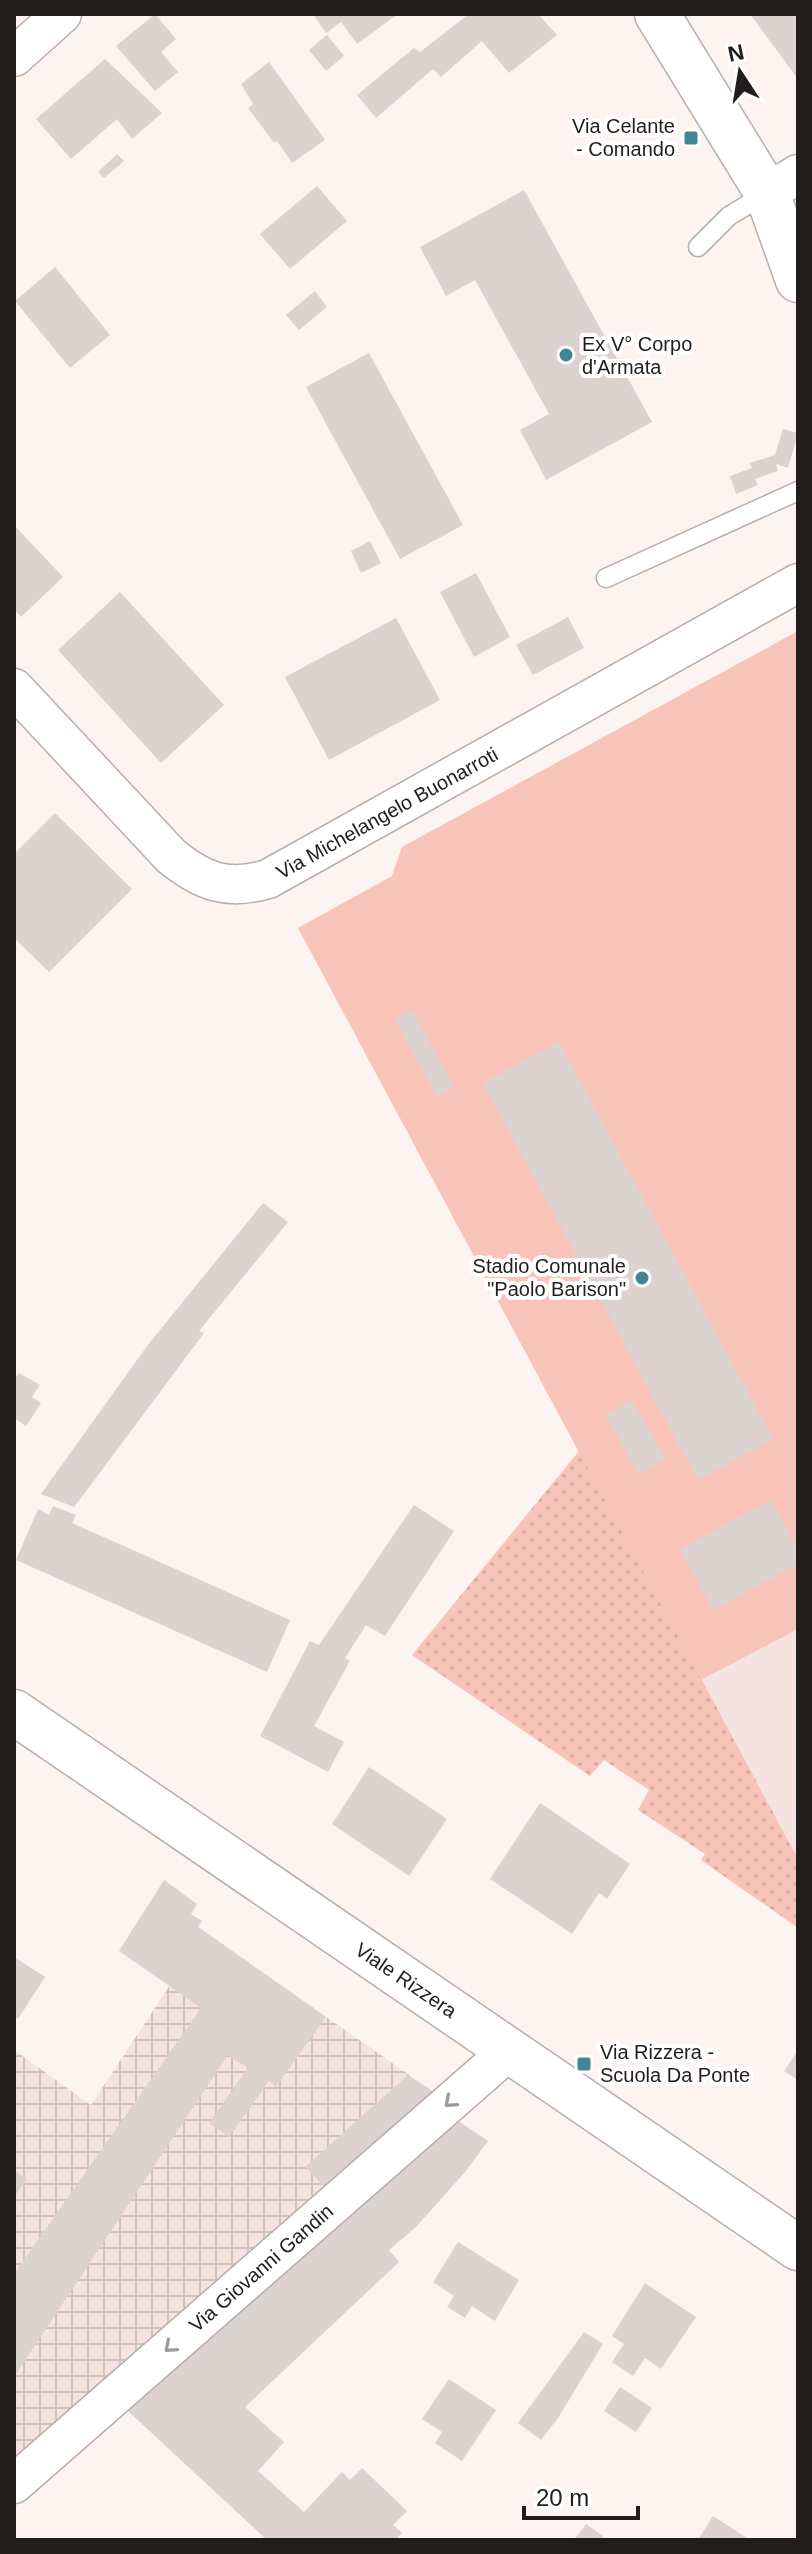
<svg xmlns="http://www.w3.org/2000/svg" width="812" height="2554" font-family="Arial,sans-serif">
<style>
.built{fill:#f5e3df}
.industrial{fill:url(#industrial-grid)}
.grass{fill:url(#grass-dots)}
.pitch{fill:#f8c3b8}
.building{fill:#dcd2d0}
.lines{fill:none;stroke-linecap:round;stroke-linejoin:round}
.service-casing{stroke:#b7aeac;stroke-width:21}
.minor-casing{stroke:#b7aeac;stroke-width:41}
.tertiary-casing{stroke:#b7aeac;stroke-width:47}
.secondary-casing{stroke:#b7aeac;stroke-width:47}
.service{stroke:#fff;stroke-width:18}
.minor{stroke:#fff;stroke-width:38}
.tertiary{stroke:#fff;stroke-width:44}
.secondary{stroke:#fff;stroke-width:44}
.oneway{stroke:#9b9999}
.poi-dot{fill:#428595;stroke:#fff;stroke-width:3}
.labels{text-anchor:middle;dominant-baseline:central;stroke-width:8;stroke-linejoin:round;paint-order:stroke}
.poi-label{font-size:20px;fill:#201d1c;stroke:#fff;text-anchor:end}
.street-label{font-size:20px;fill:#201d1c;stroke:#fff}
</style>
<defs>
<pattern id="industrial-grid" width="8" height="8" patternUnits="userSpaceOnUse" patternTransform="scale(2)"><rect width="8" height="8" fill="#f5e3df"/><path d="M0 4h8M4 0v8" fill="none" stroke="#d2c2bf"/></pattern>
<pattern id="grass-dots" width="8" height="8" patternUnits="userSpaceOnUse" patternTransform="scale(2)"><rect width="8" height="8" fill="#f8c3b8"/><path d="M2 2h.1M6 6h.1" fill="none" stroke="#d4a79e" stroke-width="1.8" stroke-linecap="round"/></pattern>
</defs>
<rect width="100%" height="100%" fill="#fdf3f1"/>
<path class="built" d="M798 1629V1859L701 1680Z"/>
<path class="industrial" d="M198 1927 435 2093 14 2465V2050L91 2105 197 1944 191 1938Z"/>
<path class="grass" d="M579 1451 798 1859V1928L701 1860 705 1854 638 1810 649 1790 604 1760 590 1776 412 1655Z"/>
<path class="pitch" d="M798 631V1629L701 1680 298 928 392 876 402 847Z"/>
<g class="building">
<path d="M155 14 176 39 161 52 178 72 155 91 116 46Z"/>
<path d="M313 14H394L395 16 357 44 341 22 326 33Z"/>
<path d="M469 14H538L557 35 509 73 482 41 441 77 433 69 376 118 357 95 414 48 420 52Z"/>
<path d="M750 14H798V79Z"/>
<path d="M327 35 344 56 326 71 309 50Z"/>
<path d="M105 59 162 113 132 139 117 119 71 159 36 119Z"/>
<path d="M269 62 325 140 292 163 277 141 274 143 248 108 253 104 241 84Z"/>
<path d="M117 154 124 161 104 178 98 172Z"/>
<path d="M317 186 347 221 290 269 260 234Z"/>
<path d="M524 190 652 422 546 480 520 430 549 414 475 280 446 296 420 247Z"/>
<path d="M55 267 110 335 70 368 15 301Z"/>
<path d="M315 291 327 307 299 330 286 315Z"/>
<path d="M369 353 463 525 400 559 306 387Z"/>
<path d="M783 429 798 433 788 468 776 464 778 471 755 479 758 485 736 494 730 476 752 468 750 463 775 455Z"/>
<path d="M14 525 63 577 21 617 14 609Z"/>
<path d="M370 541 381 563 361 573 351 551Z"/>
<path d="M476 573 510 637 474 657 440 592Z"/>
<path d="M120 592 224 705 161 763 58 650Z"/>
<path d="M568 617 584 648 533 675 516 645Z"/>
<path d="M396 618 440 700 329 760 285 677Z"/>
<path d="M55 813 132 889 49 972 14 938V854Z"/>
<path d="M412 1010 454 1087 437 1097 395 1020Z"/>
<path d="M559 1042 773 1439 698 1480 483 1083Z"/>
<path d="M263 1203 288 1222 199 1331 204 1333 87 1490 74 1507 41 1494 147 1346Z"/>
<path d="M19 1373 40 1385 32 1397 41 1403 26 1426 14 1418V1380Z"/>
<path d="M632 1400 666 1459 639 1474 605 1415Z"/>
<path d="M771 1500 798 1549V1564L713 1610 680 1549Z"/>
<path d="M414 1505 454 1531 385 1636 366 1625 345 1658 350 1661 314 1726 344 1742 328 1772 260 1736 310 1641 319 1645Z"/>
<path d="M53 1506 76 1515 72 1523 290 1620 267 1672 16 1560 38 1509 49 1515Z"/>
<path d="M369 1767 447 1819 409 1876 332 1824Z"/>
<path d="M540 1803 630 1864 607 1899 599 1893 572 1934 490 1879Z"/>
<path d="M164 1880 197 1904 191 1914 202 1921 198 1927 326 2017 276 2087 269 2081 229 2137 209 2123 248 2068 228 2055 14 2377V2274L201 2008 119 1951Z"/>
<path d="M14 1957 45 1977 18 2019 14 2016Z"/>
<path d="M798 2050V2080L784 2071Z"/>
<path d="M408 2075 435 2093 325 2188 305 2167Z"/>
<path d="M454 2118 488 2141 466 2171 416 2227 389 2250 399 2262 245 2407 284 2442 258 2471 304 2512 342 2472 350 2480 362 2468 407 2511 393 2525 402 2533 396 2540H267L128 2411Z"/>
<path d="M14 2170 27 2179 14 2197Z"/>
<path d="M458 2242 519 2280 495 2321 472 2306 465 2318 447 2307 454 2296 433 2282Z"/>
<path d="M645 2283 696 2317 661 2369 645 2358 633 2376 612 2362 624 2344 612 2336Z"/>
<path d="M584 2332 603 2344 558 2418 541 2440 518 2423Z"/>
<path d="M449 2379 496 2410 462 2461 435 2443 442 2432 422 2419Z"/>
<path d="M620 2387 652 2408 636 2432 604 2411Z"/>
<path d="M713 2516 750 2540H698Z"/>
<path d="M586 2524 603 2536 601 2540H574Z"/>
</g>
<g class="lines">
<defs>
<g id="service">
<path d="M698 247 729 216 767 193"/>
<path d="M606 578 798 491"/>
</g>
<g id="minor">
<path d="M14 57 62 14"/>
<path d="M767 193 798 174"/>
<path d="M14 688 171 856C203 882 227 891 268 879L798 583"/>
<path d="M14 2484 509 2051"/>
</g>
<path id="tertiary" d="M14 1712 798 2248"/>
<path id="secondary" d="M657 14 767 193 798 280"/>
</defs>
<use href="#service" class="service-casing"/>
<use href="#minor" class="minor-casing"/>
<use href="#tertiary" class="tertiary-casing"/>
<use href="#secondary" class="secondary-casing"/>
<use href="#service" class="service"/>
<use href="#minor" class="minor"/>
<use href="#tertiary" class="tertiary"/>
<use href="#secondary" class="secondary"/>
</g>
<defs><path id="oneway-chevron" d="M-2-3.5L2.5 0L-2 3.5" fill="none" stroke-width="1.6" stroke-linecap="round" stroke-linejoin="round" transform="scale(2)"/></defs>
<g class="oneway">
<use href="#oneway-chevron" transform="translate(450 2102) rotate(139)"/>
<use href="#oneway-chevron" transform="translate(170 2347) rotate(139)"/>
</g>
<g class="poi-dot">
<rect x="683" y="130" width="16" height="16" rx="4"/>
<circle cx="566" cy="355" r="8"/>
<circle cx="642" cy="1278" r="8"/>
<rect x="576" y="2056" width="16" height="16" rx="4"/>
</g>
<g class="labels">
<g class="poi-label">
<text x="675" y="126">Via Celante<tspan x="675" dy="23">- Comando</tspan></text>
<text x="582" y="344" text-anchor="start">Ex V° Corpo<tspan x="582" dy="23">d'Armata</tspan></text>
<text x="626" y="1266">Stadio Comunale<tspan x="626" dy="23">"Paolo Barison"</tspan></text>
<text x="600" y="2052" text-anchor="start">Via Rizzera -<tspan x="600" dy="23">Scuola Da Ponte</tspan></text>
</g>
<g class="street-label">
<text transform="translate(387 813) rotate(-29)">Via Michelangelo Buonarroti</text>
<text transform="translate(406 1980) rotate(34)">Viale Rizzera</text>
<text transform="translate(261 2268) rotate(-41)">Via Giovanni Gandin</text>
</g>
</g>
<rect width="812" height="2554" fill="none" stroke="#201d1c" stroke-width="32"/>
<g transform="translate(740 72) rotate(348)" stroke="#ffffff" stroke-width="6" paint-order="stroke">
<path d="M0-6L14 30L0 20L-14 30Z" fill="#201d1c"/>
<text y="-12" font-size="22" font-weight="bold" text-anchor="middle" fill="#201d1c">N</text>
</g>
<path d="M524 2506v12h114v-12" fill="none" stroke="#201d1c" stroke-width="4"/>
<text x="536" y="2506" font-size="24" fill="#201d1c" stroke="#ffffff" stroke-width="6" paint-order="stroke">20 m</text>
</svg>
